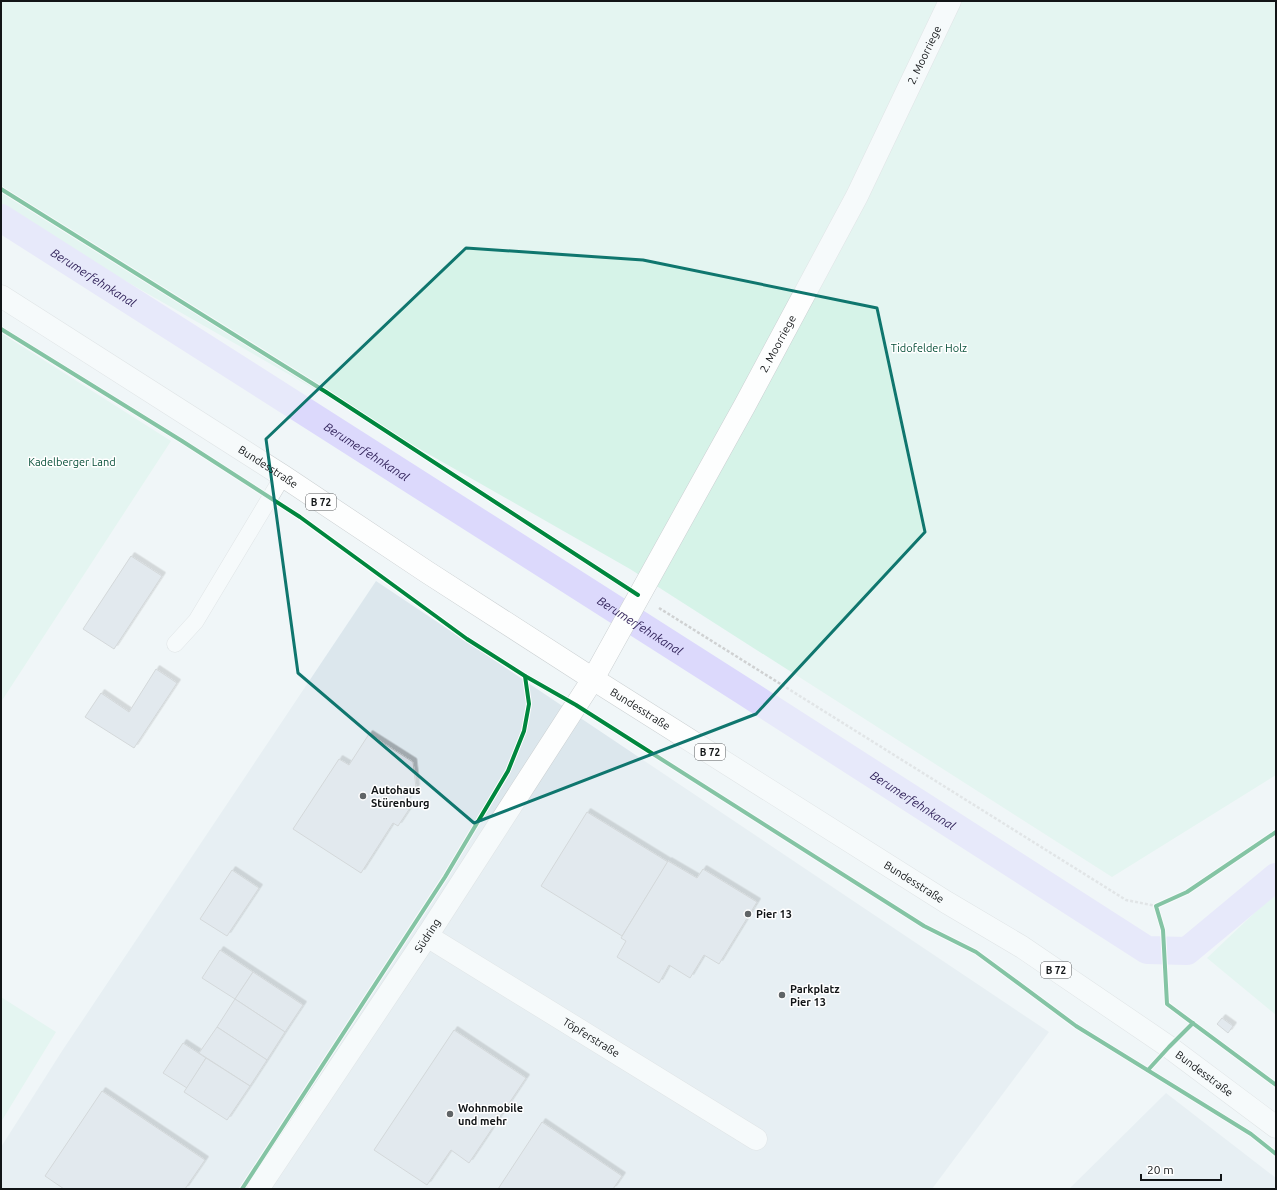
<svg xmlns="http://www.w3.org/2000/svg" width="1277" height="1190" font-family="Ubuntu,sans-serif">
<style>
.built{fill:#dce7ed}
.green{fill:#d6f3e8}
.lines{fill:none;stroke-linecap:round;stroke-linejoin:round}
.canal{stroke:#dcd9fc;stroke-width:28}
.building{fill:#d1d9e2;stroke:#b0b4b6;filter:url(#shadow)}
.service-casing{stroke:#cbd0d2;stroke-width:17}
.minor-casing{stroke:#cbd0d2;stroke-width:23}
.primary-casing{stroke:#cbd0d2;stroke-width:23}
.path{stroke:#cfd1d2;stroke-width:2.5;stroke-dasharray:3 2;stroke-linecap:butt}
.service{stroke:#fdfefe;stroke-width:16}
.minor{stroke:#fdfefe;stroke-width:22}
.primary{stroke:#fdfefe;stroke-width:22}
.cycleway-casing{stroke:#fff;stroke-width:6}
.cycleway{stroke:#00873e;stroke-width:4}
.marked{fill:none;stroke:#0f766e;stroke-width:3;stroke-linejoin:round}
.poi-dot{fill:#606466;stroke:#fff;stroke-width:1.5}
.labels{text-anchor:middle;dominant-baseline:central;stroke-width:3;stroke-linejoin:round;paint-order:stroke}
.shield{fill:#fff;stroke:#595b5d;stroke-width:1}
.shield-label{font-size:10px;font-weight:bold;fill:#121517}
.street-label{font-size:11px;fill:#121517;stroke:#fff}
.park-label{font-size:11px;fill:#064f38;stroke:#fff}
.poi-label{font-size:11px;font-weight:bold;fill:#121517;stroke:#fff;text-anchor:start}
.water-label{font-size:12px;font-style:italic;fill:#2e1f57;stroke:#fff}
</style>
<defs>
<filter id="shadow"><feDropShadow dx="3.5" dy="-3.5" stdDeviation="0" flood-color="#0004"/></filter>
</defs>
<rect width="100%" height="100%" fill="#f0f6f8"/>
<g class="built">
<path d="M376 581 1049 1032 932 1189H1V1147L62 1051Z"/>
<path d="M1166 1093 1276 1178V1189H1069Z"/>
</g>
<g class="green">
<path d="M1 1H1276V775L1112 877 630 569 1 210Z"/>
<path d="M1 333 171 441 1 702Z"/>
<path d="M1276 895V1015L1207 958 1267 901Z"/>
<path d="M1 997 56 1032 1 1122Z"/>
</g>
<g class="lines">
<path class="canal" id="s1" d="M1 218 742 690 1147 950 1187 951 1276 877"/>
</g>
<g class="building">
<path d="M131 556 162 576 114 649 83 629Z"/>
<path d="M156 669 177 683 134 748 85 717 101 693 129 712Z"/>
<path d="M369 734 413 762 416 788 405 804 410 808 398 826 393 823 361 873 293 829 339 759 349 765Z"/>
<path d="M587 812 668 862 622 936 541 886Z"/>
<path d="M668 861 697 878 703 869 757 902 719 964 704 955 690 978 669 965 659 983 617 957 626 941 621 938Z"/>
<path d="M232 870 259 888 227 936 200 919Z"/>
<path d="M220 950 253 972 235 999 202 978Z"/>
<path d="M253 972 303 1005 285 1032 235 999Z"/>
<path d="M235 999 285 1032 267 1060 217 1027Z"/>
<path d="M1222 1018 1233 1026 1228 1033 1217 1024Z"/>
<path d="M217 1027 267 1060 250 1086 199 1053Z"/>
<path d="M454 1030 526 1078 469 1163 451 1150 427 1185 374 1150Z"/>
<path d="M183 1043 206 1058 187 1088 163 1073Z"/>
<path d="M206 1058 250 1086 227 1120 184 1092Z"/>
<path d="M102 1091 205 1160 185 1189H64L45 1176Z"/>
<path d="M542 1122 622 1176 613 1189H498Z"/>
</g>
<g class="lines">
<defs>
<path id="service" d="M175 644 196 621 283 476"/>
<g id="minor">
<path id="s2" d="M427 936 756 1139"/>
<path id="s3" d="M258 1189 427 936 593 679 745 405 857 196 950 1"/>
</g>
<g id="primary">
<path id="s4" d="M1 296 283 476 427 572 593 679 946 902 1022 947 1169 1047 1276 1127"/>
</g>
</defs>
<use href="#service" class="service-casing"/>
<use href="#minor" class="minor-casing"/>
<use href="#primary" class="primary-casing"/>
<path class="path" d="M659 608 1126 900 1156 906"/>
<use href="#service" class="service"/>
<use href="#minor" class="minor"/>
<use href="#primary" class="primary"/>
<defs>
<g id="cycleway">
<path d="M1 189 326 392 638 595"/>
<path d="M1 329 182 441 300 517 467 639 525 676 576 705 924 926 976 952 1076 1026 1251 1134 1276 1154"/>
<path d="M1276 832 1187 892 1156 906 1163 930 1167 1004 1276 1085"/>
<path d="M1148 1070 1169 1047 1193 1023"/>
<path d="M242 1189 445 877 508 771 524 731 529 704 525 676"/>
</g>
</defs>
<use href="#cycleway" class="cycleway-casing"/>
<use href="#cycleway" class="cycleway"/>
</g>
<path d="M0 0H1277V1190H0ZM466 248 643 260 877 308 925 532 756 714 474 823 298 673 266 439Z" fill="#f0f6f8" fill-opacity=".55" fill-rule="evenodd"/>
<path class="marked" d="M466 248 643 260 877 308 925 532 756 714 474 823 298 673 266 439Z"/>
<g class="poi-dot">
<circle cx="363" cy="796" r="4"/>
<circle cx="748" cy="914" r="4"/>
<circle cx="782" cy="995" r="4"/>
<circle cx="450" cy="1114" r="4"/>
</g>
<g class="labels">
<g class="shield">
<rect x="306" y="494" width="30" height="16" rx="3"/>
<rect x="695" y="744" width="30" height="16" rx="3"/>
<rect x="1041" y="962" width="30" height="16" rx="3"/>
</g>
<g class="shield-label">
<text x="321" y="502">B 72</text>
<text x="710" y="752">B 72</text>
<text x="1056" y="970">B 72</text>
</g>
<g class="street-label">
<text stroke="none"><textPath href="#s3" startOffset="1317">2. Moorriege</textPath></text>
<text stroke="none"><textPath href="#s3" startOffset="993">2. Moorriege</textPath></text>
<text stroke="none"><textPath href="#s4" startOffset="317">Bundesstraße</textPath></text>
<text stroke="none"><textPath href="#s4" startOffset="761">Bundesstraße</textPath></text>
<text stroke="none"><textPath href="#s4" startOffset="1085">Bundesstraße</textPath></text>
<text stroke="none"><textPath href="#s3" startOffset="305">Südring</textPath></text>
<text stroke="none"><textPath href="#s2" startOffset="193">Töpferstraße</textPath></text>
<text stroke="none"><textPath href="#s4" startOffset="1433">Bundesstraße</textPath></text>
</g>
<g class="park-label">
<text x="929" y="348">Tidofelder Holz</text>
<text x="72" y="462">Kadelberger Land</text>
</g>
<g class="poi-label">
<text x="371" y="790">Autohaus<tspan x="371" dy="13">Stürenburg</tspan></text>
<text x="756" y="914">Pier 13</text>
<text x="790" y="989">Parkplatz<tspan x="790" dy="13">Pier 13</tspan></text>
<text x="458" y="1108">Wohnmobile<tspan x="458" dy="13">und mehr</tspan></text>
</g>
<g class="water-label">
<text stroke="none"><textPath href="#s1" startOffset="110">Berumerfehnkanal</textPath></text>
<text stroke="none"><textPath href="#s1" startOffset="434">Berumerfehnkanal</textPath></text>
<text stroke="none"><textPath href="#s1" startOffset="758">Berumerfehnkanal</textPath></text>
<text stroke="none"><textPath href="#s1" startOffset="1082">Berumerfehnkanal</textPath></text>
</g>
</g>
<rect width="1277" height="1190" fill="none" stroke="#121517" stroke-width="4"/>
<path d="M1141 1174v6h80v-6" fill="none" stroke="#121517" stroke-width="2"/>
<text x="1147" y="1174" font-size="12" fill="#121517" stroke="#ffffff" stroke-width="3" paint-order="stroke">20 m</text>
</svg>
